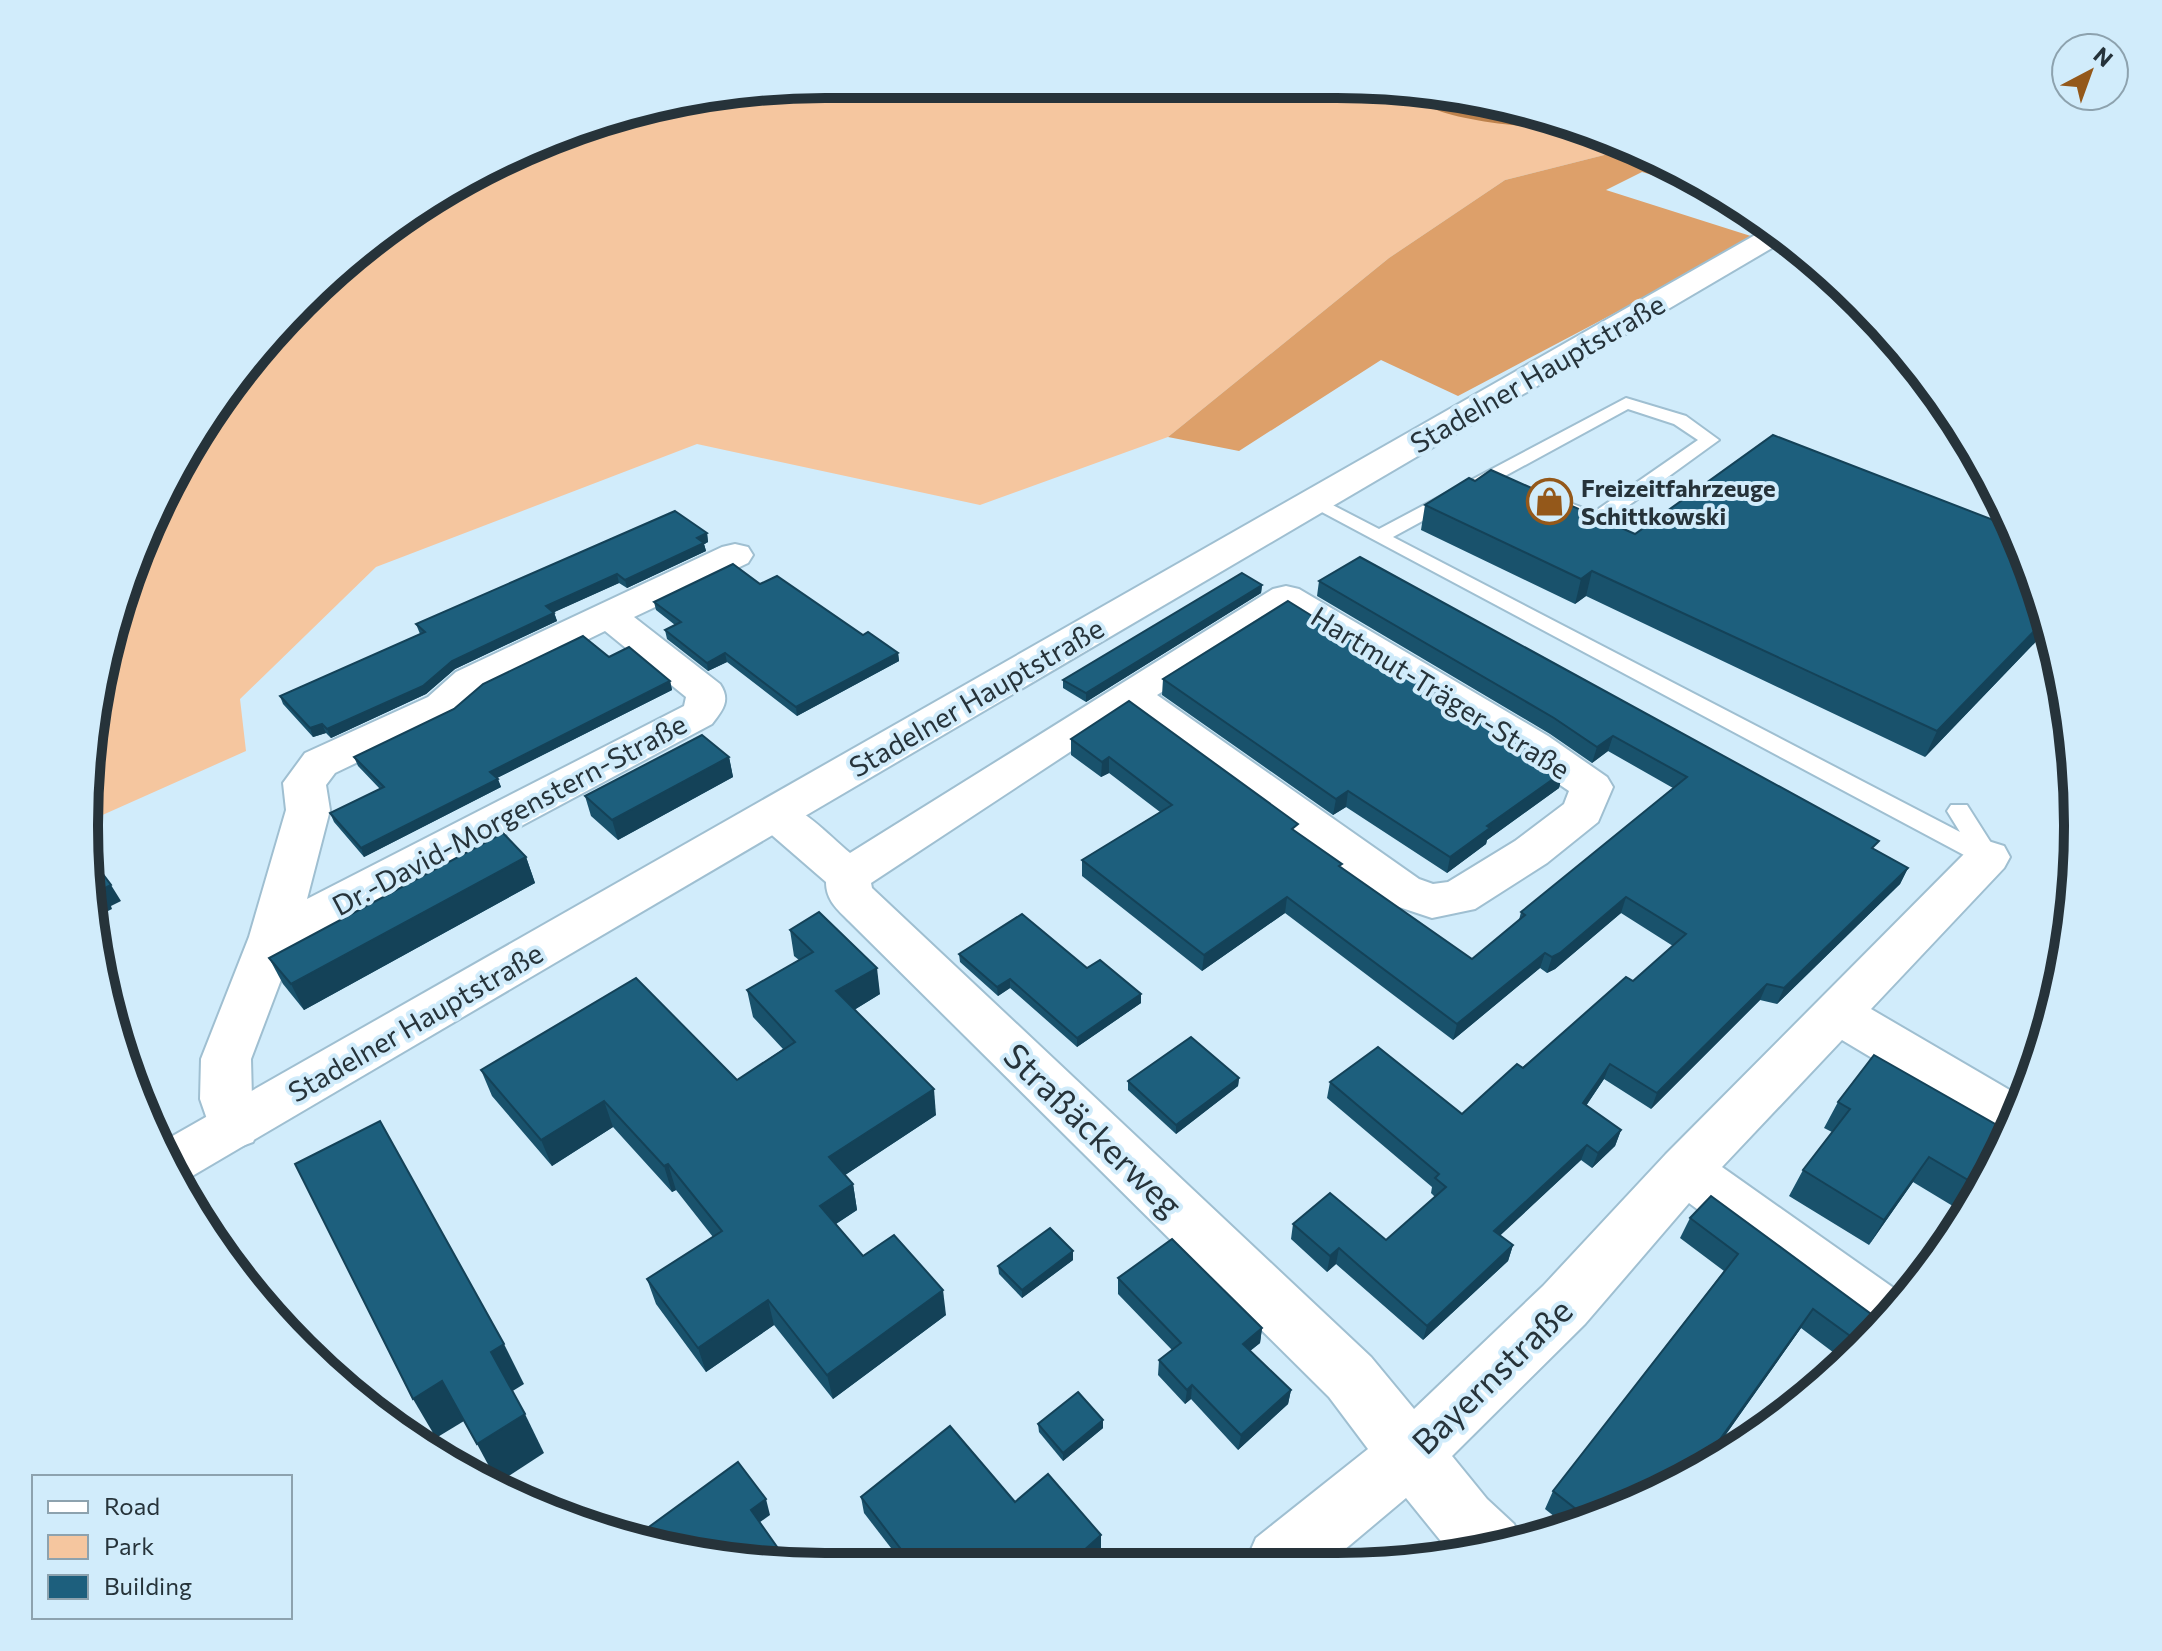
<svg xmlns="http://www.w3.org/2000/svg" width="2162" height="1651" font-family="Commissioner,sans-serif">
<style>
.green{fill:#f5c69f}
.forest{fill:#dda06a}
.water{fill:#bd824c}
.lines{fill:none;stroke-linecap:round;stroke-linejoin:round}
.service-casing{stroke:#9fbfd1;stroke-width:4}
.minor-casing{stroke:#9fbfd1;stroke-width:4}
.secondary-casing{stroke:#9fbfd1;stroke-width:4}
.service{fill:#fff;fill-rule:evenodd}
.minor{fill:#fff;fill-rule:evenodd}
.secondary{fill:#fff;fill-rule:evenodd}
.wall{fill:#19526c}
.shaded-wall{fill:#144258}
.building{fill:#1d5f7d;stroke:#144258;stroke-width:2}
.labels{text-anchor:middle;dominant-baseline:central;stroke-width:8;stroke-linejoin:round;paint-order:stroke}
.far-poi-label{font-size:24px;font-weight:bold;fill:#26333a;stroke:#d1ecfb;text-anchor:start}
.street-label{font-size:28px;fill:#26333a;stroke:#d1ecfb}
.near-street-label{font-size:34px;fill:#26333a;stroke:#d1ecfb}
.rim{fill:none;stroke:#26333a;stroke-width:10}
</style>
<rect width="100%" height="100%" fill="#d1ecfb"/>
<path class="green" d="M826 84 1385 86 1529 109 1632 148 1505 180 1389 258 1168 437 980 505 697 444 376 567 240 699 246 751 89 821 98 680 161 497 301 302 454 184 633 109Z"/>
<path class="forest" d="M1632 148 1665 161 1722 196 1642 172 1606 190 1757 238 1458 396 1381 360 1239 451 1168 437 1389 258 1505 180Z"/>
<path class="water" d="M1397 88 1529 109 1572 126C1543 131 1456 121 1430 107 1419 102 1408 94 1397 88Z"/>
<g class="lines">
<defs>
<path id="service" d="M1626 398 1686 416 1719 440 1603 524C1590 527 1569 518 1561 509L1570 503 1594 512 1698 440 1674 424 1628 409 1393 537 1960 832 1947 811 1951 805H1967L2000 857 1997 863 1988 866 1979 863 1305 503 1314 497 1321 499 1379 529Z"/>
<g id="minor">
<path d="M735 544 748 547 753 555 748 563 634 617 720 684C731 700 723 710 712 724L293 948 251 1059 252 1099 260 1127 253 1142 234 1149 215 1142 200 1099 201 1059 249 937 286 810 283 783 305 753 428 697 456 672 722 547ZM605 631 686 697 684 706 307 899 330 810 326 785 335 773 456 715 484 690Z"/>
<path d="M1286 586 1299 589 1548 736 1607 777 1613 787 1598 822 1547 863 1475 909 1432 918 1387 903 1129 713 871 883 872 888 1371 1357 1414 1409 1543 1286 1666 1154 1972 846 1988 841 2004 846 2010 857 2004 868 1871 1009 2025 1099 2006 1138 1842 1040 1722 1167 1905 1296 1871 1337 1867 1336 1689 1203 1585 1324 1452 1456 1487 1499 1514 1524 1521 1540 1453 1556 1406 1498 1331 1561H1246L1256 1538 1368 1449 1329 1397 849 921C837 909 826 900 826 882L759 824 752 814 759 804C794 794 824 832 850 853L1273 589ZM1286 613 1518 756 1569 791 1564 804 1515 841 1448 882 1433 884 1419 879 1157 695Z"/>
</g>
<path id="secondary" d="M1771 226 1789 238 182 1182 162 1142Z"/>
</defs>
<use href="#service" class="service-casing"/>
<use href="#minor" class="minor-casing"/>
<use href="#secondary" class="secondary-casing"/>
<use href="#service" class="service"/>
<use href="#minor" class="minor"/>
<use href="#secondary" class="secondary"/>
</g>
<g class="wall">
<path d="M1425 505 1635 534 2021 541 2048 629 1925 757 1586 596 1575 604 1421 530Z"/>
<path d="M707 533 708 542 704 544 706 551 627 588 619 583 554 612 557 621 455 669 426 694 331 738 326 733 313 737 283 704 280 696 420 634 416 624Z"/>
<path d="M1319 581 1875 850 1908 868 1900 884 1777 1004 1760 1000 1651 1109 1604 1079 1586 1106 1621 1130 1615 1146 1592 1168 1581 1160 1500 1235 1513 1245 1508 1261 1423 1340 1336 1264 1327 1272 1291 1239 1293 1224 1386 1240 1435 1197 1431 1193 1432 1187 1327 1098 1330 1082 1462 1114 1633 981 1673 946 1621 913 1555 969 1547 973 1540 968 1453 1040 1285 913 1202 971 1082 876V860L1160 812 1109 773 1101 777 1071 755V739L1297 833 1341 868 1472 959 1519 920 1521 912 1673 788 1608 751 1592 763 1550 734 1317 596Z"/>
<path d="M760 584 898 653 899 661 797 716 727 662 708 671 667 639 665 630 675 625 656 610 654 602Z"/>
<path d="M1262 585 1261 593 1086 702 1063 688V680Z"/>
<path d="M609 657 670 681 672 690 497 778 501 787 364 857 334 822 330 813 380 789 358 766 354 757Z"/>
<path d="M1163 679 1563 772 1559 788 1487 840 1486 844 1447 873 1346 807 1333 815 1162 695Z"/>
<path d="M729 757 733 777 618 840 591 816 585 796Z"/>
<path d="M526 857 535 883 304 1010 283 984 269 958Z"/>
<path d="M790 930 880 994 854 1010 936 1115 845 1175 853 1184 857 1210 836 1224 863 1256 946 1315 833 1399 774 1325 706 1372 656 1304 647 1279 713 1237 676 1190 672 1192 613 1127 552 1166 492 1096 481 1070 737 1080 783 1049 753 1017 747 990 799 960 794 956Z"/>
<path d="M959 954 1087 968 1141 994V1003L1077 1047 1010 988 998 996 960 962Z"/>
<path d="M1239 1078 1238 1086 1176 1134 1128 1090V1081Z"/>
<path d="M1838 1102 2009 1132 1966 1214 1913 1182 1869 1245 1789 1196 1803 1170 1832 1132 1824 1128Z"/>
<path d="M1690 1218 1878 1319 1883 1321 1887 1317 1861 1350 1846 1362 1801 1328 1705 1464 1575 1528 1570 1529 1545 1509 1553 1491 1724 1271 1680 1238Z"/>
<path d="M1073 1260 1022 1298 999 1274 998 1266Z"/>
<path d="M1118 1278 1262 1328 1260 1343 1250 1351 1291 1390 1288 1404 1238 1450 1191 1399 1185 1404 1158 1375 1159 1360 1172 1350 1118 1294Z"/>
<path d="M1038 1424 1103 1428 1063 1461 1039 1432Z"/>
<path d="M861 1497 1015 1502 1101 1535V1550L1089 1561H901L864 1513Z"/>
</g>
<g class="shaded-wall">
<path d="M707 533 708 542 704 544 706 551 627 588 625 580 697 538Z"/>
<path d="M1592 571 1586 596 1575 604 1581 579Z"/>
<path d="M617 574 619 583 548 615 546 606Z"/>
<path d="M1262 585 1261 593 1086 702V693Z"/>
<path d="M554 613 557 621 455 669 426 694 331 738 327 729 452 661Z"/>
<path d="M2045 620 2048 629 1925 757 1937 731Z"/>
<path d="M725 653 727 662 708 671 707 663Z"/>
<path d="M898 653 899 661 797 716 796 707Z"/>
<path d="M670 681 672 690 493 780 490 772Z"/>
<path d="M322 724 326 733 313 737 310 728Z"/>
<path d="M1613 736 1608 751 1592 763 1597 747Z"/>
<path d="M729 757 733 777 618 840 612 820Z"/>
<path d="M1109 757V773L1101 777 1102 762Z"/>
<path d="M1563 772 1559 788 1487 840 1486 844 1447 873 1450 857 1487 826Z"/>
<path d="M498 779 501 787 364 857 361 848Z"/>
<path d="M1348 791 1346 807 1333 815 1336 799Z"/>
<path d="M526 857 535 883 304 1010 291 984Z"/>
<path d="M1908 868 1900 884 1777 1004 1784 988Z"/>
<path d="M111 885 121 901 111 906 112 909 94 918 91 899 101 890Z"/>
<path d="M1287 897 1285 913 1202 971 1204 955Z"/>
<path d="M1626 897 1621 913 1555 969 1547 973 1552 957Z"/>
<path d="M1545 953 1540 968 1453 1040 1457 1024Z"/>
<path d="M877 968 880 994 841 1018 836 991Z"/>
<path d="M1010 979V988L998 996 997 987Z"/>
<path d="M1767 984 1760 1000 1651 1109 1657 1093Z"/>
<path d="M1141 994V1003L1077 1047V1038Z"/>
<path d="M1610 1064 1604 1079 1577 1119 1583 1103Z"/>
<path d="M1239 1078 1238 1086 1176 1134V1125Z"/>
<path d="M934 1089 936 1115 833 1183 829 1157Z"/>
<path d="M604 1101 613 1127 552 1166 541 1140Z"/>
<path d="M1621 1130 1615 1146 1592 1168 1598 1153Z"/>
<path d="M1587 1145 1581 1160 1489 1246 1494 1231Z"/>
<path d="M1929 1157 1913 1182 1869 1245 1884 1220Z"/>
<path d="M668 1164 676 1190 672 1192 664 1166Z"/>
<path d="M853 1184 857 1210 825 1231 820 1206Z"/>
<path d="M1513 1245 1508 1261 1423 1340 1427 1326Z"/>
<path d="M1339 1248 1336 1264 1327 1272 1330 1256Z"/>
<path d="M1073 1251V1260L1022 1298V1290Z"/>
<path d="M230 1258 241 1275 243 1279 235 1269Z"/>
<path d="M943 1290 946 1315 833 1399 827 1375Z"/>
<path d="M768 1300 774 1325 706 1372 698 1348Z"/>
<path d="M1813 1309 1801 1328 1705 1464 1701 1466Z"/>
<path d="M1262 1328 1260 1343 1241 1358 1243 1344Z"/>
<path d="M504 1344 524 1384 511 1392 491 1352Z"/>
<path d="M442 1381 464 1421 436 1438 413 1399Z"/>
<path d="M1192 1385 1191 1399 1185 1404 1187 1390Z"/>
<path d="M1291 1390 1288 1404 1238 1450 1241 1435Z"/>
<path d="M525 1414 544 1453 498 1483 477 1444Z"/>
<path d="M1103 1420V1428L1063 1461V1453Z"/>
<path d="M766 1499 770 1515 756 1525 751 1510Z"/>
<path d="M1101 1535V1550L1089 1561H1072Z"/>
</g>
<g class="building">
<path d="M1773 435 2014 528 2021 541 2045 620 1937 731 1592 571 1581 579 1425 505 1469 478 1475 481 1491 470 1635 534Z"/>
<path d="M675 511 707 533 697 538 704 543 625 580 617 574 546 606 554 613 452 661 423 686 327 729 322 724 310 728 280 696 425 632 416 624Z"/>
<path d="M1360 557 1879 841 1872 848 1908 868 1784 988 1767 984 1657 1093 1610 1064 1583 1103 1621 1130 1598 1153 1587 1145 1494 1231 1513 1245 1427 1326 1339 1248 1330 1256 1293 1224 1330 1193 1386 1240 1446 1187 1435 1178 1439 1174 1330 1082 1378 1047 1462 1114 1517 1064 1523 1068 1626 977 1633 981 1686 934 1626 897 1560 953 1552 957 1545 953 1457 1024 1287 897 1204 955 1082 860 1172 805 1109 757 1102 762 1071 739 1129 701 1298 824 1292 829 1342 864 1339 866 1472 959 1525 915 1521 912 1687 777 1613 736 1597 747 1554 718 1319 581Z"/>
<path d="M733 564 760 584 777 576 863 635 868 632 898 653 796 707 725 653 707 663 665 630 681 622 654 602Z"/>
<path d="M1242 573 1262 585 1086 693 1063 680Z"/>
<path d="M1288 601 1563 772 1487 826 1490 828 1450 857 1348 791 1336 799 1163 679Z"/>
<path d="M583 636 609 657 629 647 670 681 490 772 498 779 361 848 330 813 384 787 354 757 454 709 483 684Z"/>
<path d="M702 735 729 757 612 820 585 796Z"/>
<path d="M503 833 526 857 291 984 269 958Z"/>
<path d="M87 853 111 885 101 890 103 893 91 899 86 874Z"/>
<path d="M819 912 877 968 836 991 934 1089 829 1157 853 1184 820 1206 863 1256 894 1235 943 1290 827 1375 768 1300 698 1348 647 1279 722 1231 668 1164 664 1166 604 1101 541 1140 481 1070 636 978 737 1080 795 1042 747 990 813 952 790 930Z"/>
<path d="M1022 914 1087 968 1100 960 1141 994 1077 1038 1010 979 997 987 959 954Z"/>
<path d="M1191 1037 1239 1078 1176 1125 1128 1081Z"/>
<path d="M1874 1055 2009 1132 1980 1187 1929 1157 1884 1220 1803 1170 1850 1109 1838 1102Z"/>
<path d="M380 1121 504 1344 491 1352 525 1414 477 1444 442 1381 413 1399 295 1164Z"/>
<path d="M1711 1196 1878 1319 1883 1321 1887 1317 1864 1346 1813 1309 1701 1466 1590 1520 1553 1491 1738 1254 1690 1218Z"/>
<path d="M1050 1228 1073 1251 1022 1290 998 1266Z"/>
<path d="M1172 1239 1262 1328 1243 1344 1291 1390 1241 1435 1192 1385 1187 1390 1159 1360 1181 1343 1118 1278Z"/>
<path d="M230 1258 235 1269 227 1260Z"/>
<path d="M1078 1392 1103 1420 1063 1453 1038 1424Z"/>
<path d="M950 1426 1015 1502 1048 1474 1101 1535 1072 1561H986L983 1558 980 1561H910L861 1497Z"/>
<path d="M738 1462 766 1499 751 1510 787 1561H728L649 1542 642 1532Z"/>
</g>
<defs>
<symbol id="shop-ring" viewBox="-11 -11 22 22"><circle r="9.5" fill="#d1ecfb" stroke="#94581a" stroke-width="1.5"/><path d="M-5-2.5h2.3a2.7 3.5 0 0 1 5.4 0H5L5.5 6h-11ZM-1.5-2.5h3a1.5 2.3 0 0 0-3 0Z" fill="#94581a"/></symbol>
</defs>
<g fill-rule="evenodd">
<use href="#shop-ring" x="1524" y="476" width="51" height="51"/>
</g>
<g class="labels">
<g class="far-poi-label">
<text x="1581" y="487">Freizeitfahrzeuge<tspan x="1581" dy="28">Schittkowski</tspan></text>
</g>
<g class="street-label">
<text transform="translate(1537 373) rotate(-30)">Stadelner Hauptstraße</text>
<text transform="translate(1441 692) rotate(32)">Hartmut-Träger-Straße</text>
<text transform="translate(976 697) rotate(-30)">Stadelner Hauptstraße</text>
<text transform="translate(509 814) rotate(-28)">Dr.-David-Morgenstern-Straße</text>
<text transform="translate(415 1022) rotate(-30)">Stadelner Hauptstraße</text>
</g>
<g class="near-street-label">
<text transform="translate(1094 1129) rotate(44)">Straßäckerweg</text>
<text transform="translate(1491 1375) rotate(-44)">Bayernstraße</text>
</g>
</g>
<path d="M0 0H2162V1651H0ZM825 98H1337A727 727 0 0 1 2064 825V826A727 727 0 0 1 1337 1553H825A727 727 0 0 1 98 826V825A727 727 0 0 1 825 98Z" fill="#d1ecfb" fill-rule="evenodd"/>
<path class="rim" d="M825 98H1337A727 727 0 0 1 2064 825V826A727 727 0 0 1 1337 1553H825A727 727 0 0 1 98 826V825A727 727 0 0 1 825 98Z"/>
<rect x="32" y="1475" width="260" height="144" fill="#d1ecfb" stroke="#8da2ae" stroke-width="2"/>
<rect x="48" y="1501" width="40" height="12" fill="#ffffff" stroke="#8da2ae" stroke-width="2"/>
<text x="104" y="1515" font-size="24" fill="#26333a">Road</text>
<rect x="48" y="1535" width="40" height="24" fill="#f5c69f" stroke="#8da2ae" stroke-width="2"/>
<text x="104" y="1555" font-size="24" fill="#26333a">Park</text>
<rect x="48" y="1575" width="40" height="24" fill="#1d5f7d" stroke="#8da2ae" stroke-width="2"/>
<text x="104" y="1595" font-size="24" fill="#26333a">Building</text>
<g transform="translate(2090 72) rotate(41)"><circle r="38" fill="#d1ecfb" stroke="#8da2ae" stroke-width="2"/>
<path d="M0-6L14 30L0 20L-14 30Z" fill="#94581a"/>
<text y="-12" font-size="22" font-weight="bold" text-anchor="middle" fill="#26333a">N</text>
</g>
</svg>
